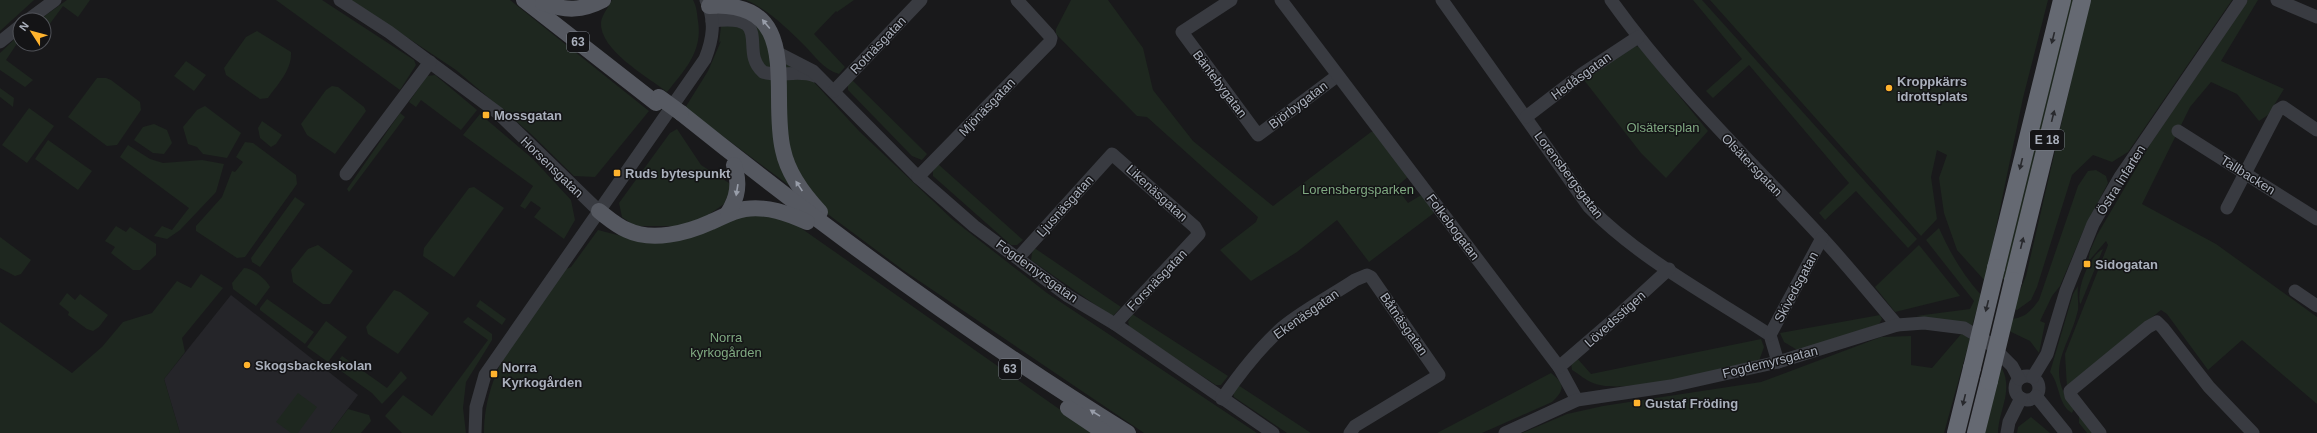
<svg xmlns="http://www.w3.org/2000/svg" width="2317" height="433" font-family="Arial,sans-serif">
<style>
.built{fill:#252529}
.green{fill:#1e271f}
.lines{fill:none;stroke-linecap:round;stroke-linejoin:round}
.minor{stroke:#393b41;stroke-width:13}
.major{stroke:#555860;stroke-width:16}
.highway{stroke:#656972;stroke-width:18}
.major-bridge{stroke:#555860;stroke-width:16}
.highway-bridge{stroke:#656972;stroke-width:18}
.oneway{fill:#999eaa}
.oneway2{fill:#28292d}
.poi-dot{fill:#ffb32d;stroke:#141416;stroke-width:1.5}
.labels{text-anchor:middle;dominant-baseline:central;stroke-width:3;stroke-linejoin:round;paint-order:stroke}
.shield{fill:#141416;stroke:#7d818a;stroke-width:1}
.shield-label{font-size:12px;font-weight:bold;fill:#aab0bc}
.street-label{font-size:13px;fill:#aab0bc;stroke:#141416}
.poi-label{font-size:13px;font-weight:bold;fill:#aab0bc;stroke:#141416;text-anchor:start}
.park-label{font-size:13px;fill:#7fa981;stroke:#141416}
</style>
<rect width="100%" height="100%" fill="#19191b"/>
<path class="built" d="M231 295 358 395 330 433H180L164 379Z"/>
<g class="green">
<path d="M0 0H34L0 31Z"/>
<path d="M67 0H90L78 17 63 6 46 29 44 27V20H39Z"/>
<path d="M276 0H322L414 60 416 65 400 90Z"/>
<path d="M351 0H510L649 111 595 177 574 176 531 134 456 70Z"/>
<path d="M612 0H693C697 7 697 14 698 21 703 51 685 70 667 92 648 77 599 50 601 22 602 15 609 6 612 0Z"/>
<path d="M746 0H854L837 12 836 11 814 34 845 67 839 74C824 70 814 55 803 44 787 28 767 9 746 0Z"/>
<path d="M1071 0H1108L1143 48 1153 90 1193 141 1273 206 1371 132H1375L1409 176 1396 187 1408 203 1423 194 1434 213 1369 262 1337 220 1297 252 1251 281 1220 250 1256 222 1258 217 1147 117 1137 116 1056 34V29Z"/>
<path d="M1693 0H1702L1917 239 1908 248 1856 191 1825 220 1819 213 1849 183 1749 65 1713 98 1706 91 1742 59Z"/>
<path d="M1710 0H2048L2023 98 1985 281 1957 250 1944 213 1939 178 1947 155 1937 150 1931 177 1937 219 1921 236Z"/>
<path d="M2068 0H2075L2006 280 2001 278Z"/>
<path d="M2090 0H2232L2128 152 2112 162 2093 155 2072 175 2037 287 2031 300 2017 310 2013 308 2026 276Z"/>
<path d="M2248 0H2258L2221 61 2284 89 2268 115 2259 121 2237 94 2211 82 2190 107 2142 204 2216 244 2317 317V404L2242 340 2208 370 2167 314 2161 310 2067 388 2065 354 2108 245 2106 241 2088 262 2090 251 2097 235 2151 143Z"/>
<path d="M746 16 787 53 859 131 952 219 1047 293 1257 433H1144L903 270 685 108 708 71 721 41 719 43 721 26Z"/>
<path d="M257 31 291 52C292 70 278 84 268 98L260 99 226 75 224 68 246 37Z"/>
<path d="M20 34V43L18 42 6 60 33 80 25 87 0 70V53Z"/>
<path d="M1636 46 1639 47 1708 131 1666 178 1641 153 1584 80Z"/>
<path d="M186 61 206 75 194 91 174 76Z"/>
<path d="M435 75 477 110 461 130 421 100 416 107 409 102 427 76Z"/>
<path d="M97 78H106L111 80 140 102 141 110 117 145 107 146 68 117Z"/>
<path d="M851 79 927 154 922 160 912 156 848 90V84Z"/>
<path d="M332 86 338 87 364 107 366 111 335 154 307 135 301 124 326 90Z"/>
<path d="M0 88 14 98 13 107 0 97Z"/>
<path d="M205 106 241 133 227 158 203 154 197 147 188 144 183 127 197 110Z"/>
<path d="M29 108 54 126 27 163 2 145Z"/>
<path d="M400 113 405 117 349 192 347 189Z"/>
<path d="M480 114 533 159 571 200 575 220 564 239 534 217 541 208 531 201 525 209 520 206 533 186 463 135Z"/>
<path d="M262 121 282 135 276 144 271 147 260 138 258 128Z"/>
<path d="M154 124 167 130 172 143 164 154 153 153 134 140 143 127Z"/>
<path d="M677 129 701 165 732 185 724 204 704 218 677 226H635L622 217 619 203 670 133Z"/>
<path d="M48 140 92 171 78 190 35 159Z"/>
<path d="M245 142 253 143 296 175 297 184 245 257 237 258 196 231V226L222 197 232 171 235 172 243 162 236 157Z"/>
<path d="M128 145 150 159 163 163 202 160 224 164 216 192 180 230 167 239 154 236 162 226 172 230 189 208 120 157Z"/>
<path d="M938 164 1023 240 1017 245H1011L933 176V171Z"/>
<path d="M2096 170 2106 176 2108 183 2084 229 2060 286 2052 296 2040 321 2045 323 2039 353 2030 341 2007 330 2011 319C2025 318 2031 311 2039 300L2078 186 2088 171Z"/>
<path d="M474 187 504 208 454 277 423 256 424 248 469 188Z"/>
<path d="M295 197 305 204 260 267 252 262 251 258Z"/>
<path d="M768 205 1072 418 1095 433H484C484 369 526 321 561 271L571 267 598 230 633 239Z"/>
<path d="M116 226 126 232 130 227 156 244V255L140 270H133L111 253 115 247 105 241Z"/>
<path d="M1939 228C1950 253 1963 275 1981 295L1972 326 1953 321 1916 316 1970 309 1974 301 1926 240Z"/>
<path d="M0 237 31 260 21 274 15 276 0 268Z"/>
<path d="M318 245 353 271 330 304H323L293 282 291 270 308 249Z"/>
<path d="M1919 245 1960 296 1895 312 1875 287Z"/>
<path d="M1033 247 1121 307 1114 315H1110L1031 260Z"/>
<path d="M2103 249 2081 303 2080 304C2076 289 2089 256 2103 249Z"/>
<path d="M244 268C252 268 266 279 270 287L256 306 233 289 232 283Z"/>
<path d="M201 274 223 288 182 338 185 352 164 379 180 433H0V322L72 373 102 347 123 322 152 313 177 281 191 288Z"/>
<path d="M2078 286C2077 293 2079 307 2078 310 2069 349 2043 368 2074 409L2072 413C2058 405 2060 384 2050 372L2073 294Z"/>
<path d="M394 290 400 292 429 313 398 354 368 334 366 327Z"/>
<path d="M67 293 75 300 80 294 108 315 99 327 93 331 87 329 68 315 69 312 59 304Z"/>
<path d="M267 299 314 332 305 344 260 310V308Z"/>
<path d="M480 300 506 319 502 325 476 306Z"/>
<path d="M1132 314 1228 376 1221 385H1216L1130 329 1128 322Z"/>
<path d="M1880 315 1882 319 1879 324 1799 351 1784 342 1780 333Z"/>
<path d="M468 317 492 334V340L466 382 463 408 466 433H402L385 416 403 395 432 416 488 340 463 322Z"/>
<path d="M326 321 347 337 328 362 307 347Z"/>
<path d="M1962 333 1970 339 1944 433H1522L1567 414 1603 406 1761 382 1881 337 1911 336V365L1932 368Z"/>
<path d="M1761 339 1764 347 1759 361C1726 368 1621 396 1593 383 1585 380 1579 374 1572 370L1571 362 1576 357 1591 374Z"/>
<path d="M342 356 387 388 401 371 407 378 382 404 372 393 334 366Z"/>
<path d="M2000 365C2015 389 1999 408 1998 433H1985Z"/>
<path d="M1551 373C1565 384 1565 390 1552 402L1482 433H1437Z"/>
<path d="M1238 385 1311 433H1287L1234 397 1233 392Z"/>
<path d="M298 393 317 407 298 433H291L276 422Z"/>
<path d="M348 409 369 415 371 421 361 433H330Z"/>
<path d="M2079 416 2096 433H2087L2079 423Z"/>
<path d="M2031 417 2050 433H2017L2018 427Z"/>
</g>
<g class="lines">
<g class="minor">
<path d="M340 0 389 32 498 113 599 211"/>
<path d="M1231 0 1182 32 1258 135 1337 76"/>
<path d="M1281 0 1559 367 1577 400"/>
<path d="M1442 0 1589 207C1640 259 1709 295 1770 335L1778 362"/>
<path d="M1611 0C1673 87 1750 160 1822 238 1848 266 1872 296 1897 325"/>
<path d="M2277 0 2317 17"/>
<path d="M28 20 55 0"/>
<path d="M712 21C776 13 738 51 763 72 780 78 798 69 815 76"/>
<path d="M0 42 20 26"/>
<path d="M778 53 813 71 918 177 974 226 1068 296 1115 324 1273 433"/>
<path d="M834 91 921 0"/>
<path d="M1526 117 1582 74 1638 37"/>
<path d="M2178 131 2317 219"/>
<path d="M346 174 430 62"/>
<path d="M918 177 1050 42 1051 38 1049 35 1017 0"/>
<path d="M2227 208 2278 110 2283 107 2317 130"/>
<path d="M1018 258 1112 154 1195 227 1199 234 1115 324"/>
<path d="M2295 291 2317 306"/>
<path d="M1770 335 1822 238"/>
<path d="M1559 367 1610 323 1669 269"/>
<circle cx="2027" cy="388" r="12"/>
<path d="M2033 377 2047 354 2066 291 2093 224 2120 177 2241 0"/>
<path d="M2036 396 2066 433"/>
<path d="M1222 399C1240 373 1259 348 1283 327 1305 309 1331 296 1355 280L1367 275 1371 277 1439 375 1355 426 1350 433"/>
<path d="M475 433 476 407 485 375 705 59C713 39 716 20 706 0"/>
<path d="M1505 433 1577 400 1671 386 1778 362 1897 325 1924 323 1964 328 1988 342 2012 366 2019 379"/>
<path d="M2007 433 2009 422 2021 398"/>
<path d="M2100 433 2071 396 2070 391 2148 327 2157 322 2163 328 2209 387 2253 433"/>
</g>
<g class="major">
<path d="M524 0 656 103"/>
<path d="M543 3C566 11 582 11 603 0"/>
<path d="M709 6C805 0 769 93 783 150 788 174 803 194 820 212"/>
<path d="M681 113C823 227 972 337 1128 433"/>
<path d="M599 211C608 218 617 226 627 230 652 242 687 233 711 222 723 217 732 211 745 209 768 206 787 213 807 222"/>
<path d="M728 213C738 197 740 183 734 165"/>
<path d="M1068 408 1105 433"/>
</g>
<g class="highway">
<path d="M1996 268 2062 0"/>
<path d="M2013 281 2082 0"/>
<path d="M1956 433 1972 368"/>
<path d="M1976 433 1989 381"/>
</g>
<path class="major-bridge" d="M659 97 681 113"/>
<g class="highway-bridge">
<path d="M1972 368 1996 268"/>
<path d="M1989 381 2013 281"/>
</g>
</g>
<defs><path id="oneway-solid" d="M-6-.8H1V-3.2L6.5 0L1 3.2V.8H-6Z"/></defs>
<g class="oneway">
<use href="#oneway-solid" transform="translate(766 24) rotate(-130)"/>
<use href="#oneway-solid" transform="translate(799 186) rotate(-124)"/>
<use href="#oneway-solid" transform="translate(737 190) rotate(99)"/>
<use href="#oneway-solid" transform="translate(1095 413) rotate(-148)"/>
</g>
<g class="oneway2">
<use href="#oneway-solid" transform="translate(2053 38) rotate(104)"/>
<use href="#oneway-solid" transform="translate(2053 116) rotate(-76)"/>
<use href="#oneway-solid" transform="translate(2021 164) rotate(104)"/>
<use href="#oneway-solid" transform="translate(2022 243) rotate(-76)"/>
<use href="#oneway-solid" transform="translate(1987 306) rotate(104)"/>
<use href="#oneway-solid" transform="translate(1964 400) rotate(104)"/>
</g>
<g class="poi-dot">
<circle cx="1889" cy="88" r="4"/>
<rect x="482" y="111" width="8" height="8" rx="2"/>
<rect x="613" y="169" width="8" height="8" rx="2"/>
<rect x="2083" y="260" width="8" height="8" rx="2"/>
<circle cx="247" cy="365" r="4"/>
<rect x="490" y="370" width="8" height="8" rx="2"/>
<rect x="1633" y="399" width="8" height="8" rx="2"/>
</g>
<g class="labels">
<g class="shield">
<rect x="567" y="32" width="22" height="20" rx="3"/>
<rect x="2030" y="130" width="34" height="20" rx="3"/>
<rect x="999" y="359" width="22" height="20" rx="3"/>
</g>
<g class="shield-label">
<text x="578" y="42">63</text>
<text x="2047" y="140">E 18</text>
<text x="1010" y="369">63</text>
</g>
<g class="street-label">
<text transform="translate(878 45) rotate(-46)">Rotnäsgatan</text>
<text transform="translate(1581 76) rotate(-36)">Hedåsgatan</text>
<text transform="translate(1220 84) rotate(53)">Bäntebygatan</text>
<text transform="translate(1298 105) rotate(-37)">Björbygatan</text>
<text transform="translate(987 107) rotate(-46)">Mjönäsgatan</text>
<text transform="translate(1752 165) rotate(46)">Olsätersgatan</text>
<text transform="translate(552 167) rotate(44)">Horsensgatan</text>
<text transform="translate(1569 175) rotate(53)">Lorensbergsgatan</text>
<text transform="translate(2248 175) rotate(32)">Tallbacken</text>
<text transform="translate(2121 180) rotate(-58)">Östra Infarten</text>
<text transform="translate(1157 193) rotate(42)">Likenäsgatan</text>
<text transform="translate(1065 206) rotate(-48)">Ljusnäsgatan</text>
<text transform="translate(1453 227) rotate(53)">Folkebogatan</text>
<text transform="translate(1037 271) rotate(36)">Fogdemyrsgatan</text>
<text transform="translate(1157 280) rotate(-46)">Forsnäsgatan</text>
<text transform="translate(1796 287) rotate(-62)">Skivedsgatan</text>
<text transform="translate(1306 314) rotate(-35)">Ekenäsgatan</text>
<text transform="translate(1615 319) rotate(-42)">Lövedsstigen</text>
<text transform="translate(1404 324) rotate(55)">Båtnäsgatan</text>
<text transform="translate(1770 362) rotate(-14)">Fogdemyrsgatan</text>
</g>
<g class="poi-label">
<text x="1897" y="81">Kroppkärrs<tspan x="1897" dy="15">idrottsplats</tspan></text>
<text x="494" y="115">Mossgatan</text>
<text x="625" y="173">Ruds bytespunkt</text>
<text x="2095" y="264">Sidogatan</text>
<text x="255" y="365">Skogsbackeskolan</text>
<text x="502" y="367">Norra<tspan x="502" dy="15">Kyrkogården</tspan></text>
<text x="1645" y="403">Gustaf Fröding</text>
</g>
<g class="park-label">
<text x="1663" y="127">Olsätersplan</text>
<text x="1358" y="189">Lorensbergsparken</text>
<text x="726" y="337">Norra<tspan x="726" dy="15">kyrkogården</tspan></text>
</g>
</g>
<g transform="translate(32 32) rotate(306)"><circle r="19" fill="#141416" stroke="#505258"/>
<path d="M0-3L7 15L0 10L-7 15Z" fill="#ffb32d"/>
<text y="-6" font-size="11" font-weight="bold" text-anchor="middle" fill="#aab0bc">N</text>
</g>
</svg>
